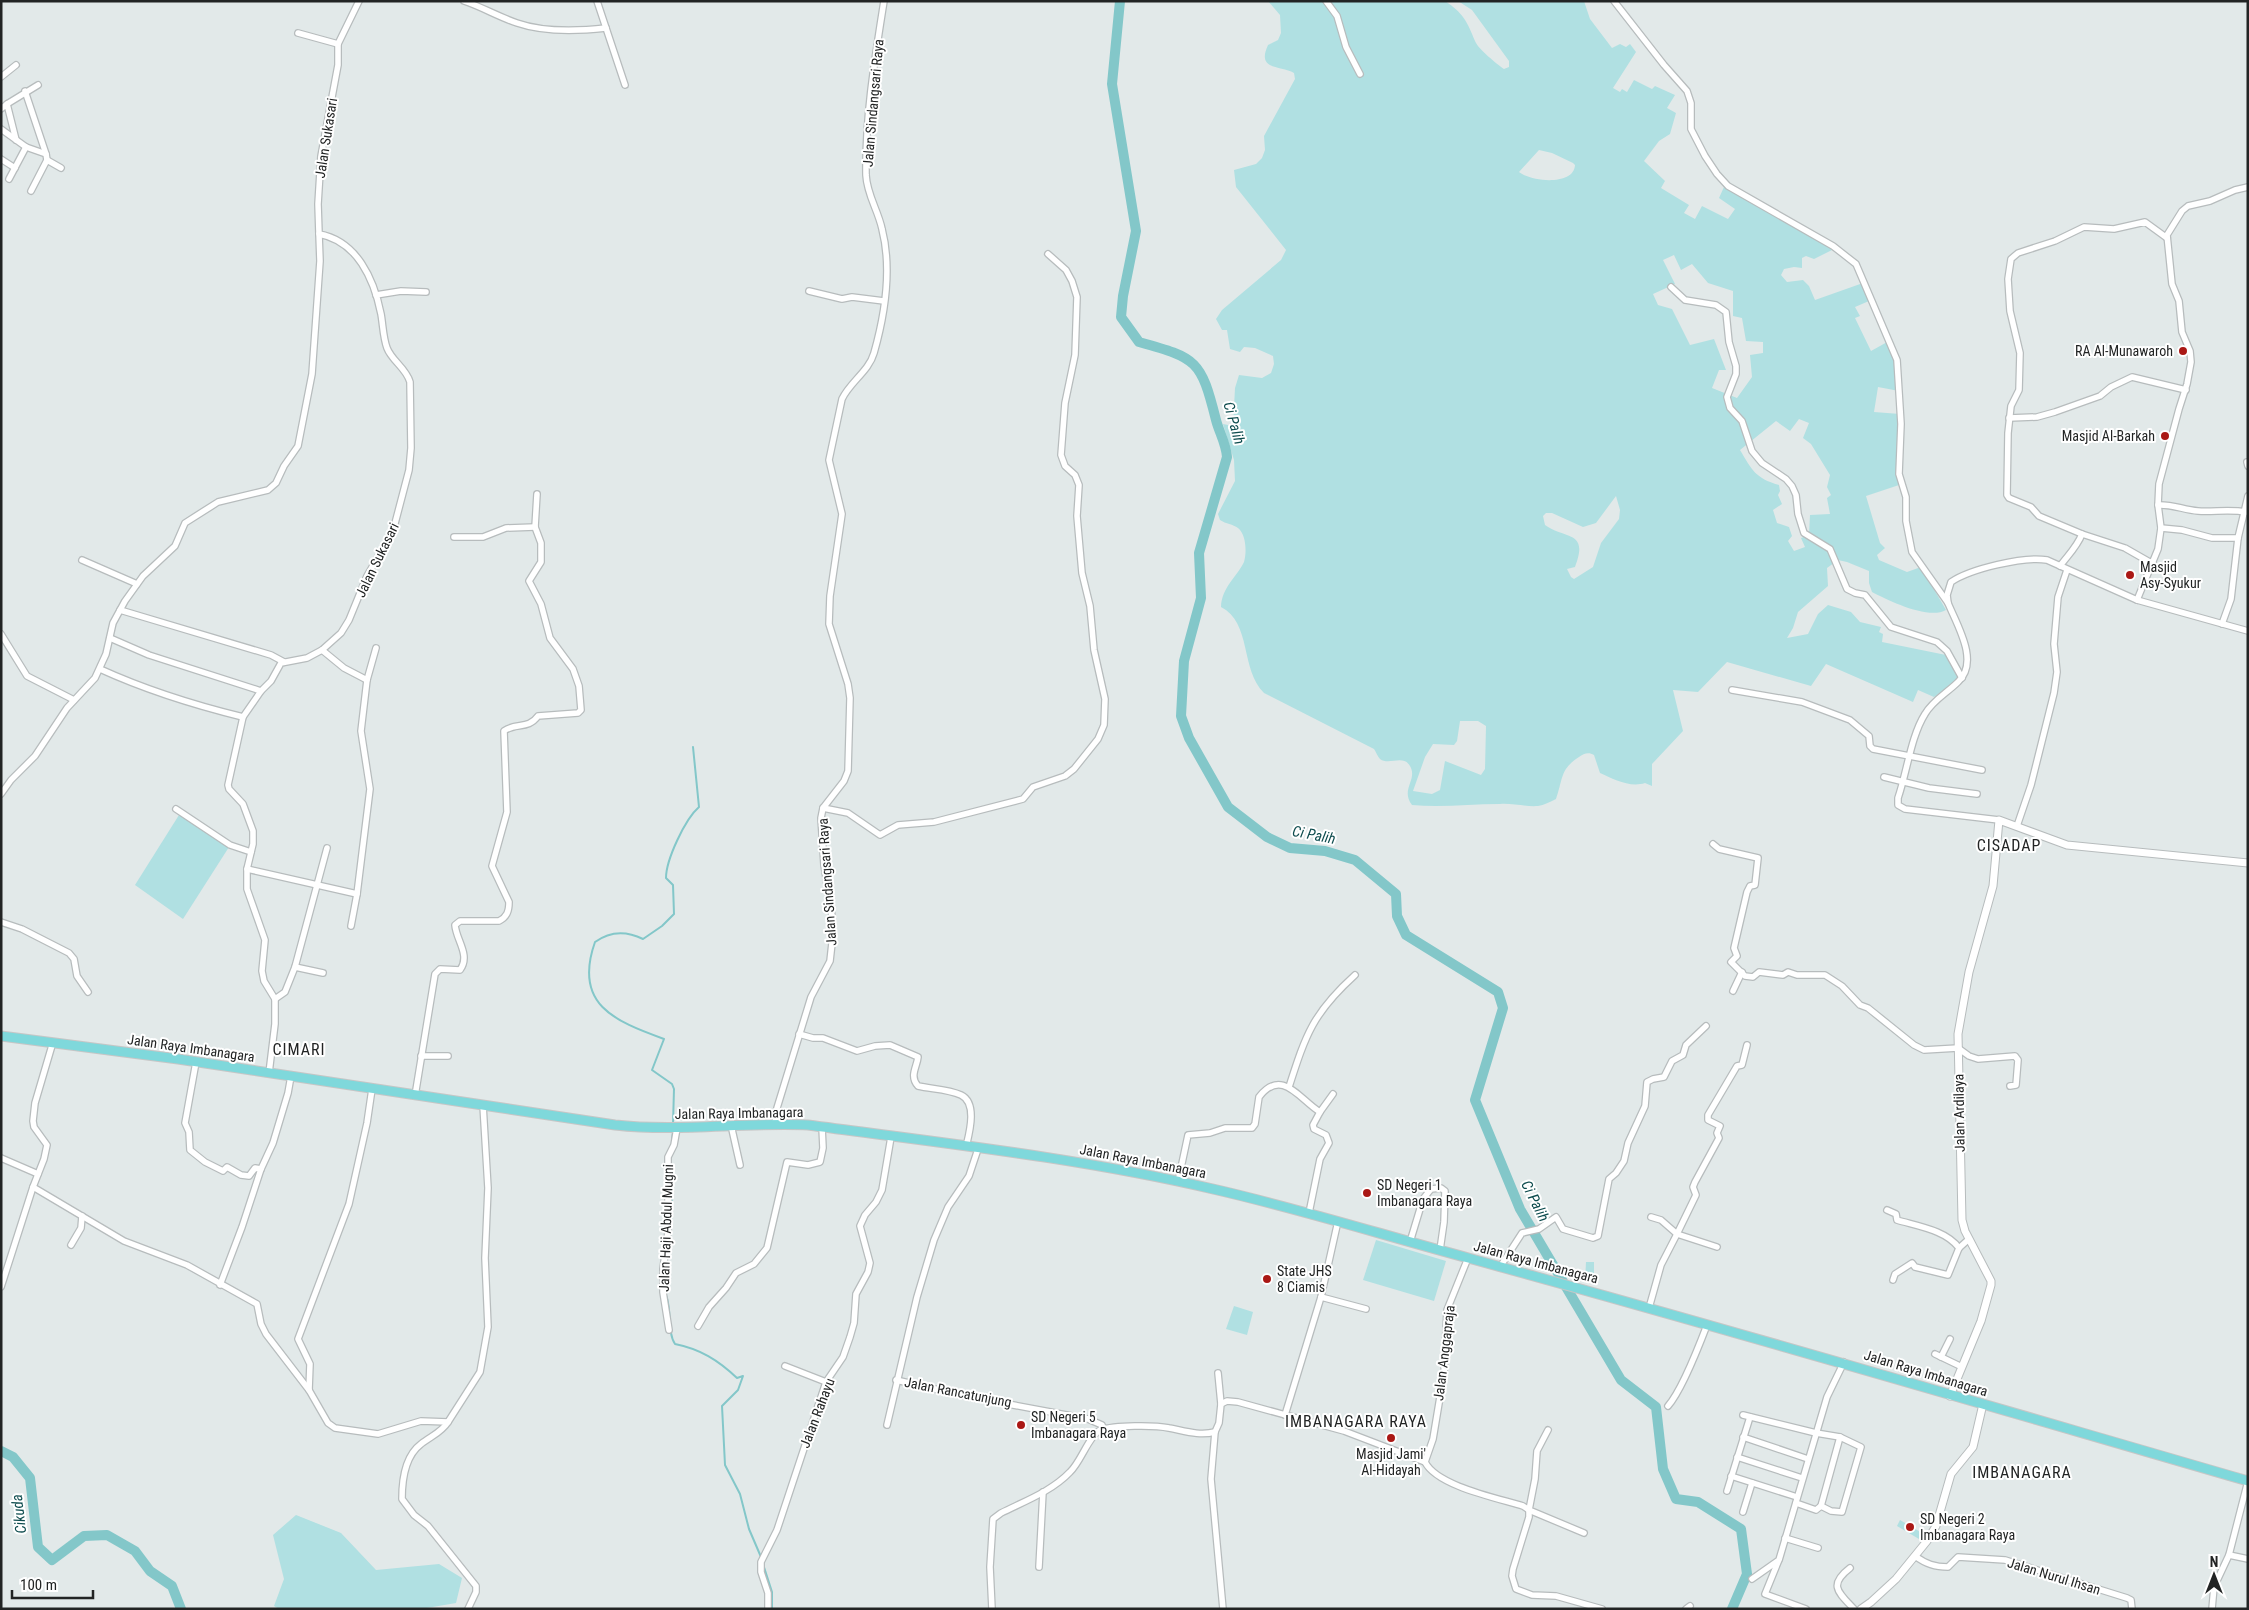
<svg xmlns="http://www.w3.org/2000/svg" width="2249" height="1610" font-family="'Roboto Condensed',sans-serif">
<style>
.green{fill:#b0e0e2;fill-rule:evenodd}
.lines{fill:none;stroke-linecap:round;stroke-linejoin:round}
.stream{stroke:#83c7c9;stroke-width:2}
.river{stroke:#83c7c9;stroke-width:10}
.minor-casing{stroke:#b7bcbd;stroke-width:8}
.tertiary-casing{stroke:#b7bcbd;stroke-width:9}
.trunk-casing{stroke:#c6c6c6;stroke-width:11}
.minor{stroke:#fff;stroke-width:5.5}
.tertiary{stroke:#fff;stroke-width:7}
.trunk{stroke:#7fd8db;stroke-width:9}
.poi-dot{fill:#aa1815;stroke:#fff;stroke-width:2}
.labels{text-anchor:middle;dominant-baseline:central;stroke-width:4;stroke-linejoin:round;paint-order:stroke}
.street-label{font-size:14px;fill:#222424;stroke:#fff}
.poi-label{font-size:14px;fill:#222424;stroke:#fff;text-anchor:start}
.water-label{font-size:15px;font-style:italic;fill:#0e4c4e;stroke:#fff}
.quarter-label{font-size:16px;letter-spacing:1px;fill:#222424;stroke:#fff}
</style>
<rect width="100%" height="100%" fill="#e2e9e9"/>
<g class="green">
<path d="M1268 1H1445C1463 13 1467 21 1475 41 1478 49 1497 64 1504 69L1509 67V61L1472 10 1458 1H1584L1590 19 1612 48 1620 44 1626 47 1630 44 1636 52 1613 88 1620 92 1622 89 1627 92 1634 80 1652 89 1655 86 1675 95 1667 108 1676 113 1670 134 1659 141 1644 161 1665 181 1661 188 1689 205 1684 213 1695 219 1702 206 1728 219 1735 209 1719 198 1724 187 1813 232 1832 250 1814 259 1806 256 1802 258V268L1794 267 1784 269 1781 275 1787 282 1803 280 1809 286 1815 300 1863 283 1869 301 1855 307 1860 316 1855 318 1871 351 1889 341 1895 356 1899 391 1878 387 1874 412 1900 414 1902 484 1866 496 1880 543 1885 548 1877 555 1879 560 1907 572 1921 567 1946 610C1929 620 1889 601 1872 592L1869 583V571L1847 562 1838 560 1827 568 1828 586 1798 612 1793 628 1787 638 1808 634 1818 614 1828 605 1851 612 1860 622 1881 627 1879 632 1883 634 1882 642 1946 655 1958 676 1957 681 1934 697 1918 690 1913 702 1826 664 1811 686 1727 662 1698 692 1673 690 1683 731 1652 764V786L1645 783C1630 788 1613 779 1600 773L1594 755C1589 752 1584 753 1579 757 1560 769 1563 779 1556 799 1550 802 1544 805 1538 806 1526 807 1512 803 1500 804 1470 804 1441 808 1412 805 1400 789 1418 780 1410 766 1403 754 1389 766 1380 759 1378 757 1376 752 1374 749L1264 693C1240 669 1252 623 1221 607 1222 587 1236 578 1244 562 1247 552 1246 534 1238 528 1233 524 1226 524 1220 520L1218 514 1235 481 1234 460 1223 424 1233 426 1235 388 1239 375 1262 378 1271 373 1274 364 1273 356 1255 348 1244 347 1240 352 1230 349 1227 330H1222L1216 319 1222 310 1281 260 1286 250 1236 187 1234 170 1256 164 1262 158 1265 150 1264 136 1295 79 1294 73C1281 65 1256 71 1268 45L1278 40 1281 33 1280 15ZM1539 150 1552 153 1573 163 1575 165C1574 186 1531 182 1519 172ZM1674 255 1681 270 1692 264 1708 283 1733 291V316L1742 318 1746 341 1763 342V353L1750 355 1752 377 1737 398 1712 388 1719 370H1726L1714 339 1690 345 1672 309 1658 305 1653 294 1675 284 1663 260ZM1799 419 1809 423 1803 438 1811 444 1830 475 1827 487 1831 495 1827 498 1830 514 1810 515 1809 535 1801 538 1805 547 1794 551 1788 541 1792 536 1789 527 1777 523 1773 510 1782 504 1778 495 1780 491 1779 485C1755 478 1752 470 1740 450L1776 421 1790 431ZM1616 496 1620 510 1619 519 1601 543 1593 567 1574 579 1571 577 1567 569 1575 567C1589 530 1566 540 1545 525L1543 516 1546 513H1552L1583 527 1596 523ZM1460 721H1478L1486 726 1485 769 1481 775 1445 761 1440 790 1432 794 1413 791 1425 757 1433 744 1454 745 1457 741Z"/>
<path d="M179 815 229 847 183 919 135 885Z"/>
<path d="M1376 1240 1446 1261 1434 1301 1363 1280Z"/>
<path d="M1586 1262H1594V1281H1585Z"/>
<path d="M1234 1306 1253 1312 1247 1335 1226 1329Z"/>
<path d="M296 1515 341 1533 376 1570 439 1564 462 1578 456 1603 421 1609H279L274 1606 284 1579 273 1535Z"/>
<path d="M1900 1520 1922 1533 1919 1539 1897 1526Z"/>
</g>
<g class="lines">
<g class="stream">
<path d="M673 1124 674 1089 672 1084 652 1070 664 1039C614 1021 573 1004 595 942 610 931 627 931 643 939L662 926 674 914 673 885 666 878C666 860 685 819 699 807L693 747"/>
<path d="M672 1141 673 1131"/>
<path d="M671 1174V1156"/>
<path d="M670 1238 672 1207 671 1181"/>
<path d="M666 1295C672 1310 667 1332 675 1344 700 1349 718 1360 737 1378L743 1376 738 1390 722 1406 725 1465 740 1494 749 1529 761 1557"/>
<path d="M763 1564 772 1592V1609"/>
</g>
<g class="river">
<path d="M1120 1 1112 84 1136 231 1123 296 1121 317 1139 342C1197 358 1201 360 1216 420 1219 432 1226 443 1227 457L1199 553 1201 598 1184 661 1181 716 1189 738 1228 807 1267 837 1290 848 1325 851 1355 860 1396 894 1397 916 1406 935 1498 992 1503 1008 1475 1100 1520 1209 1621 1380 1656 1407 1663 1469 1676 1499 1698 1502 1741 1529 1747 1574 1732 1609"/>
<path d="M1 1451 13 1457 30 1478 38 1547 52 1560 84 1536 107 1535 135 1551 150 1571 172 1586 181 1609"/>
</g>
<defs>
<g id="minor">
<path d="M464 1C482 7 499 17 517 23 543 32 579 31 606 28"/>
<path d="M597 1 625 85"/>
<path d="M1326 1 1337 16 1346 47 1360 74"/>
<path d="M1614 1 1664 65 1687 91 1691 103V129L1705 156 1717 174 1728 186 1833 246 1856 264 1897 360 1901 424 1899 474 1906 497V521L1912 552 1948 603"/>
<path d="M298 33 338 44"/>
<path d="M1 77 16 65"/>
<path d="M25 91 46 154"/>
<path d="M7 104 38 85"/>
<path d="M1 109 7 104 16 140"/>
<path d="M1 129 26 147 46 154 47 160 61 168"/>
<path d="M1 159 15 168"/>
<path d="M9 179 26 147"/>
<path d="M31 191 47 160"/>
<path d="M1671 287 1685 300 1716 305 1726 312 1729 342 1736 366V374L1727 397 1730 408 1742 421 1752 451 1762 463 1786 479 1792 486 1796 495 1798 514 1804 533 1830 549 1847 589 1855 593 1865 595 1891 627 1937 642 1947 651 1962 678"/>
<path d="M809 291 842 299 852 297 884 301"/>
<path d="M376 295 401 291 426 292"/>
<path d="M2009 418 2037 417 2055 412 2100 396 2111 387 2132 377 2186 390"/>
<path d="M2247 462 2248 466"/>
<path d="M2158 505C2172 504 2184 510 2198 511 2214 512 2230 509 2246 512"/>
<path d="M2161 528 2182 530 2212 538H2238"/>
<path d="M2082 534 2125 548 2153 564"/>
<path d="M454 537H483L506 528 535 527"/>
<path d="M82 560 137 584"/>
<path d="M2060 566C2068 555 2077 547 2082 534L2039 516 2031 507 2009 498 2007 495 2008 433 2011 406 2019 390 2020 353 2010 311 2008 279 2011 259 2018 253 2055 241 2084 227 2114 229 2145 222 2167 238"/>
<path d="M2137 600 2158 549 2161 528 2158 505 2159 484 2179 409 2187 384 2191 362 2190 351 2182 332 2179 301 2172 284 2167 235 2182 211 2188 206 2210 201 2235 190 2248 187"/>
<path d="M120 610 271 655 284 662"/>
<path d="M2222 624 2231 599 2238 538 2248 496"/>
<path d="M1 634 27 676 74 700"/>
<path d="M110 638 149 655 261 691"/>
<path d="M322 650 344 668 367 680"/>
<path d="M100 669C146 690 194 705 243 717"/>
<path d="M1732 690 1802 702 1850 720 1869 736 1870 746 1873 749 1982 770"/>
<path d="M1884 777 1929 788 1977 794"/>
<path d="M1 794 11 780 35 756 67 708 95 678 106 654 113 623 125 601 143 576 175 546 185 523 218 502 268 490 276 483 284 466 298 446 312 374 320 261 319 234"/>
<path d="M823 808 848 813 880 835 898 825 934 822 1023 799 1033 787 1065 776 1074 769 1098 739 1104 725 1105 699 1094 650 1090 606 1082 573 1077 516 1079 485 1075 475 1065 466 1061 455 1065 403 1075 355 1077 297 1072 281 1066 270 1048 254"/>
<path d="M176 809 230 845 251 852"/>
<path d="M1999 820 1905 809 1898 805V798C1907 772 1911 736 1925 714 1933 700 1947 693 1958 682 1980 662 1957 625 1948 603L1947 595 1951 582C1970 569 2024 556 2047 560L2137 600 2248 631"/>
<path d="M2017 826 2031 785 2054 693 2057 672 2054 644 2058 597 2067 570"/>
<path d="M1713 844 1719 849 1758 858 1755 885 1750 886 1747 892 1734 948 1737 956 1731 962 1745 976 1753 977 1759 972 1783 975 1788 972 1797 975H1825L1842 986 1860 1005 1868 1008 1914 1045 1924 1050 1958 1048 1969 1056 1978 1059 2015 1056 2018 1060 2016 1085 2010 1086"/>
<path d="M247 869 357 894 370 789 361 731 367 680 376 648"/>
<path d="M1 922 22 929 69 953 74 959 77 976 88 992"/>
<path d="M351 926 357 894"/>
<path d="M295 967 323 973"/>
<path d="M1733 991 1742 972"/>
<path d="M275 999 264 981 262 971 265 940 247 889V869L253 844V831L243 804 229 789 228 785 243 717 261 691 271 681 281 663 307 658 322 650 341 633 349 620 367 576 393 531 409 470 411 448 410 382C406 368 392 361 387 348 383 337 383 325 381 314 374 279 357 241 319 234L318 204 321 156 338 65V44L359 1"/>
<path d="M799 1034 813 1038H823L857 1051 875 1046 890 1045 918 1057C917 1067 909 1076 918 1086 931 1089 948 1089 961 1095 978 1103 969 1134 966 1147"/>
<path d="M53 1042 35 1103 33 1121 34 1127 47 1145 44 1159 33 1187 124 1241 187 1265 257 1304 261 1324 266 1334 309 1390"/>
<path d="M421 1056H448"/>
<path d="M196 1062 185 1123 189 1132 190 1150 205 1162 223 1171 227 1167 241 1175 249 1176 255 1168 261 1169"/>
<path d="M269 1073 275 1024V999L285 992 295 967 327 848"/>
<path d="M1289 1087C1306 1034 1313 1013 1355 975"/>
<path d="M372 1089 367 1123 349 1204 298 1339 310 1364 309 1390 328 1423 335 1428 378 1434 421 1421 448 1422 480 1372 488 1327 485 1258 488 1188 483 1105"/>
<path d="M415 1096 435 974 440 969 460 970C471 955 456 940 455 925L460 921H499C507 917 509 911 509 902L492 866 507 812 504 731C516 722 528 730 538 716L578 713 581 710 579 686 573 669 550 638 541 604 529 581 541 562V543L535 527 537 494"/>
<path d="M775 1123 777 1108 811 997 830 961 833 934 832 916 824 865 821 818 823 808 844 781 848 771 850 698 848 684 829 624 830 596 842 514 829 460 842 399C850 382 869 371 874 353 885 314 892 268 882 229 878 210 867 195 866 175 865 117 875 58 884 1"/>
<path d="M731 1125 740 1165"/>
<path d="M1 1158 38 1174"/>
<path d="M1178 1182 1188 1135 1210 1133 1225 1128H1252L1255 1124 1259 1097C1282 1067 1300 1100 1320 1112L1333 1094"/>
<path d="M1887 1210 1896 1214 1897 1220C1917 1226 1946 1230 1959 1248"/>
<path d="M1309 1213 1320 1159 1329 1143 1326 1135 1314 1129 1313 1125 1320 1112"/>
<path d="M1651 1217 1661 1220 1677 1234 1696 1195 1693 1187 1695 1182 1719 1138 1717 1133 1720 1126 1708 1120V1115L1737 1066 1742 1065 1747 1045"/>
<path d="M1410 1242 1423 1199 1431 1189 1441 1188 1445 1191 1444 1222 1440 1250"/>
<path d="M71 1245 81 1228 82 1216"/>
<path d="M1468 1258 1447 1310 1444 1373 1433 1439 1425 1462C1437 1486 1497 1498 1523 1506L1529 1510V1517L1513 1569 1512 1576 1516 1589 1532 1595 1556 1596 1602 1609"/>
<path d="M1500 1267 1522 1233 1539 1229 1556 1217 1563 1229 1593 1238 1598 1236 1609 1179 1616 1173 1624 1161 1628 1143 1645 1106 1647 1082 1653 1079 1664 1077 1672 1061 1683 1055 1686 1045 1706 1026"/>
<path d="M1893 1280 1895 1274 1912 1263 1915 1267 1948 1275 1959 1248 1969 1239"/>
<path d="M220 1285 242 1227 261 1169 273 1143 288 1093 291 1076"/>
<path d="M1 1287 33 1187"/>
<path d="M1321 1297 1366 1309"/>
<path d="M1649 1308 1661 1265 1677 1234 1717 1247"/>
<path d="M698 1326 709 1307 726 1288 736 1273 754 1264 767 1248 787 1162 808 1165 820 1162 823 1148 822 1127"/>
<path d="M669 1330 663 1292V1269L668 1232V1157L674 1145 677 1128"/>
<path d="M1935 1354 1962 1367"/>
<path d="M1941 1357 1950 1339"/>
<path d="M785 1366 826 1382"/>
<path d="M1218 1373 1221 1404"/>
<path d="M896 1380 965 1396 1088 1419 1102 1425 1103 1429"/>
<path d="M1668 1406C1682 1390 1699 1346 1707 1325"/>
<path d="M1285 1415 1321 1297 1338 1221"/>
<path d="M1743 1415 1816 1433 1840 1437 1861 1447 1842 1512 1831 1511 1821 1506 1816 1510 1796 1503"/>
<path d="M448 1422C441 1433 431 1436 421 1444 405 1456 402 1480 402 1499L414 1515 428 1526 476 1586V1592L468 1609"/>
<path d="M887 1425 917 1297 934 1240 948 1207 969 1176 978 1149"/>
<path d="M1548 1430 1537 1451 1535 1479 1529 1510 1584 1533"/>
<path d="M1215 1432 1211 1479 1223 1609"/>
<path d="M1743 1437 1808 1459"/>
<path d="M1737 1457 1802 1478"/>
<path d="M1731 1476 1797 1497"/>
<path d="M1727 1491 1750 1417"/>
<path d="M1821 1506 1840 1437"/>
<path d="M1743 1512 1752 1483"/>
<path d="M1785 1538 1818 1548"/>
<path d="M2229 1555 2248 1559"/>
<path d="M1915 1556C1926 1564 1935 1567 1948 1567L1958 1557 2005 1560 2127 1598 2131 1600 2132 1609"/>
<path d="M1778 1562 1765 1594 1806 1609"/>
<path d="M1039 1567 1043 1492"/>
<path d="M1850 1568C1828 1585 1838 1592 1854 1609"/>
<path d="M1752 1579 1779 1560 1827 1397 1844 1362"/>
<path d="M768 1609V1593L761 1572V1562L777 1530 826 1382 843 1357 850 1337 854 1323 856 1294 868 1272 870 1263 860 1226 865 1215 876 1202 882 1190 891 1137"/>
<path d="M992 1609 990 1567 993 1519 1001 1513C1025 1501 1052 1491 1070 1472 1081 1462 1090 1433 1101 1430 1114 1425 1155 1425 1169 1428 1185 1431 1199 1436 1215 1432L1219 1423 1221 1404 1227 1401 1238 1402 1344 1431 1425 1462"/>
<path d="M1686 1609 1690 1606"/>
<path d="M2212 1609 2214 1587 2229 1555 2248 1481"/>
</g>
<g id="tertiary">
<path d="M1950 1396 1981 1321 1991 1285V1281L1965 1231 1962 1220 1958 1034 1969 972 1993 886 1999 820 2067 845 2248 863"/>
<path d="M1861 1609 1871 1602 1896 1579 1927 1541 1936 1526 1951 1474 1973 1447 1983 1404"/>
</g>
<path id="trunk" d="M1 1036 178 1059 615 1125C679 1132 743 1122 808 1125 943 1143 1080 1158 1213 1189 1301 1209 1386 1236 1472 1259 1732 1330 1989 1406 2248 1481"/>
</defs>
<use href="#minor" class="minor-casing"/>
<use href="#tertiary" class="tertiary-casing"/>
<use href="#trunk" class="trunk-casing"/>
<use href="#minor" class="minor"/>
<use href="#tertiary" class="tertiary"/>
<use href="#trunk" class="trunk"/>
</g>
<g class="poi-dot">
<circle cx="2183" cy="351" r="5"/>
<circle cx="2165" cy="436" r="5"/>
<circle cx="2130" cy="575" r="5"/>
<circle cx="1367" cy="1193" r="5"/>
<circle cx="1267" cy="1279" r="5"/>
<circle cx="1021" cy="1425" r="5"/>
<circle cx="1391" cy="1438" r="5"/>
<circle cx="1910" cy="1527" r="5"/>
</g>
<g class="labels">
<g class="street-label">
<text transform="translate(873 103) rotate(-85)">Jalan Sindangsari Raya</text>
<text transform="translate(326 138) rotate(-81)">Jalan Sukasari</text>
<text transform="translate(377 560) rotate(-64)">Jalan Sukasari</text>
<text transform="translate(827 882) rotate(-94)">Jalan Sindangsari Raya</text>
<text transform="translate(191 1048) rotate(8)">Jalan Raya Imbanagara</text>
<text transform="translate(739 1113) rotate(-1)">Jalan Raya Imbanagara</text>
<text transform="translate(1959 1113) rotate(-91)">Jalan Ardilaya</text>
<text transform="translate(1143 1161) rotate(11)">Jalan Raya Imbanagara</text>
<text transform="translate(666 1228) rotate(-88)">Jalan Haji Abdul Mugni</text>
<text transform="translate(1536 1262) rotate(15)">Jalan Raya Imbanagara</text>
<text transform="translate(1444 1353) rotate(-83)">Jalan Anggapraja</text>
<text transform="translate(1926 1373) rotate(17)">Jalan Raya Imbanagara</text>
<text transform="translate(958 1392) rotate(11)">Jalan Rancatunjung</text>
<text transform="translate(817 1413) rotate(-69)">Jalan Rahayu</text>
<text transform="translate(2054 1576) rotate(17)">Jalan Nurul Ihsan</text>
</g>
<g class="poi-label">
<text x="2173" y="351" text-anchor="end">RA Al-Munawaroh</text>
<text x="2155" y="436" text-anchor="end">Masjid Al-Barkah</text>
<text x="2140" y="567">Masjid<tspan x="2140" dy="16">Asy-Syukur</tspan></text>
<text x="1377" y="1185">SD Negeri 1<tspan x="1377" dy="16">Imbanagara Raya</tspan></text>
<text x="1277" y="1271">State JHS<tspan x="1277" dy="16">8 Ciamis</tspan></text>
<text x="1031" y="1417">SD Negeri 5<tspan x="1031" dy="16">Imbanagara Raya</tspan></text>
<text x="1391" y="1454" text-anchor="middle">Masjid Jami'<tspan x="1391" dy="16">Al-Hidayah</tspan></text>
<text x="1920" y="1519">SD Negeri 2<tspan x="1920" dy="16">Imbanagara Raya</tspan></text>
</g>
<g class="water-label">
<text transform="translate(1234 423) rotate(74)">Ci Palih</text>
<text transform="translate(1314 835) rotate(11)">Ci Palih</text>
<text transform="translate(1535 1201) rotate(63)">Ci Palih</text>
<text transform="translate(19 1514) rotate(-97)">Cikuda</text>
</g>
<g class="quarter-label">
<text x="2009" y="845">CISADAP</text>
<text x="299" y="1049">CIMARI</text>
<text x="1356" y="1421">IMBANAGARA RAYA</text>
<text x="2022" y="1472">IMBANAGARA</text>
</g>
</g>
<rect width="2249" height="1610" fill="none" stroke="#222424" stroke-width="5"/>
<g transform="translate(2214 1575)" stroke="#ffffff" stroke-width="4" paint-order="stroke">
<path d="M0-4L9 19L0 12L-9 19Z" fill="#222424"/>
<text y="-8" font-size="14" font-weight="bold" text-anchor="middle" fill="#222424">N</text>
</g>
<path d="M12 1590v8h81v-8" fill="none" stroke="#222424" stroke-width="2.5"/>
<text x="20" y="1590" font-size="15" fill="#222424" stroke="#ffffff" stroke-width="4" paint-order="stroke">100 m</text>
</svg>
